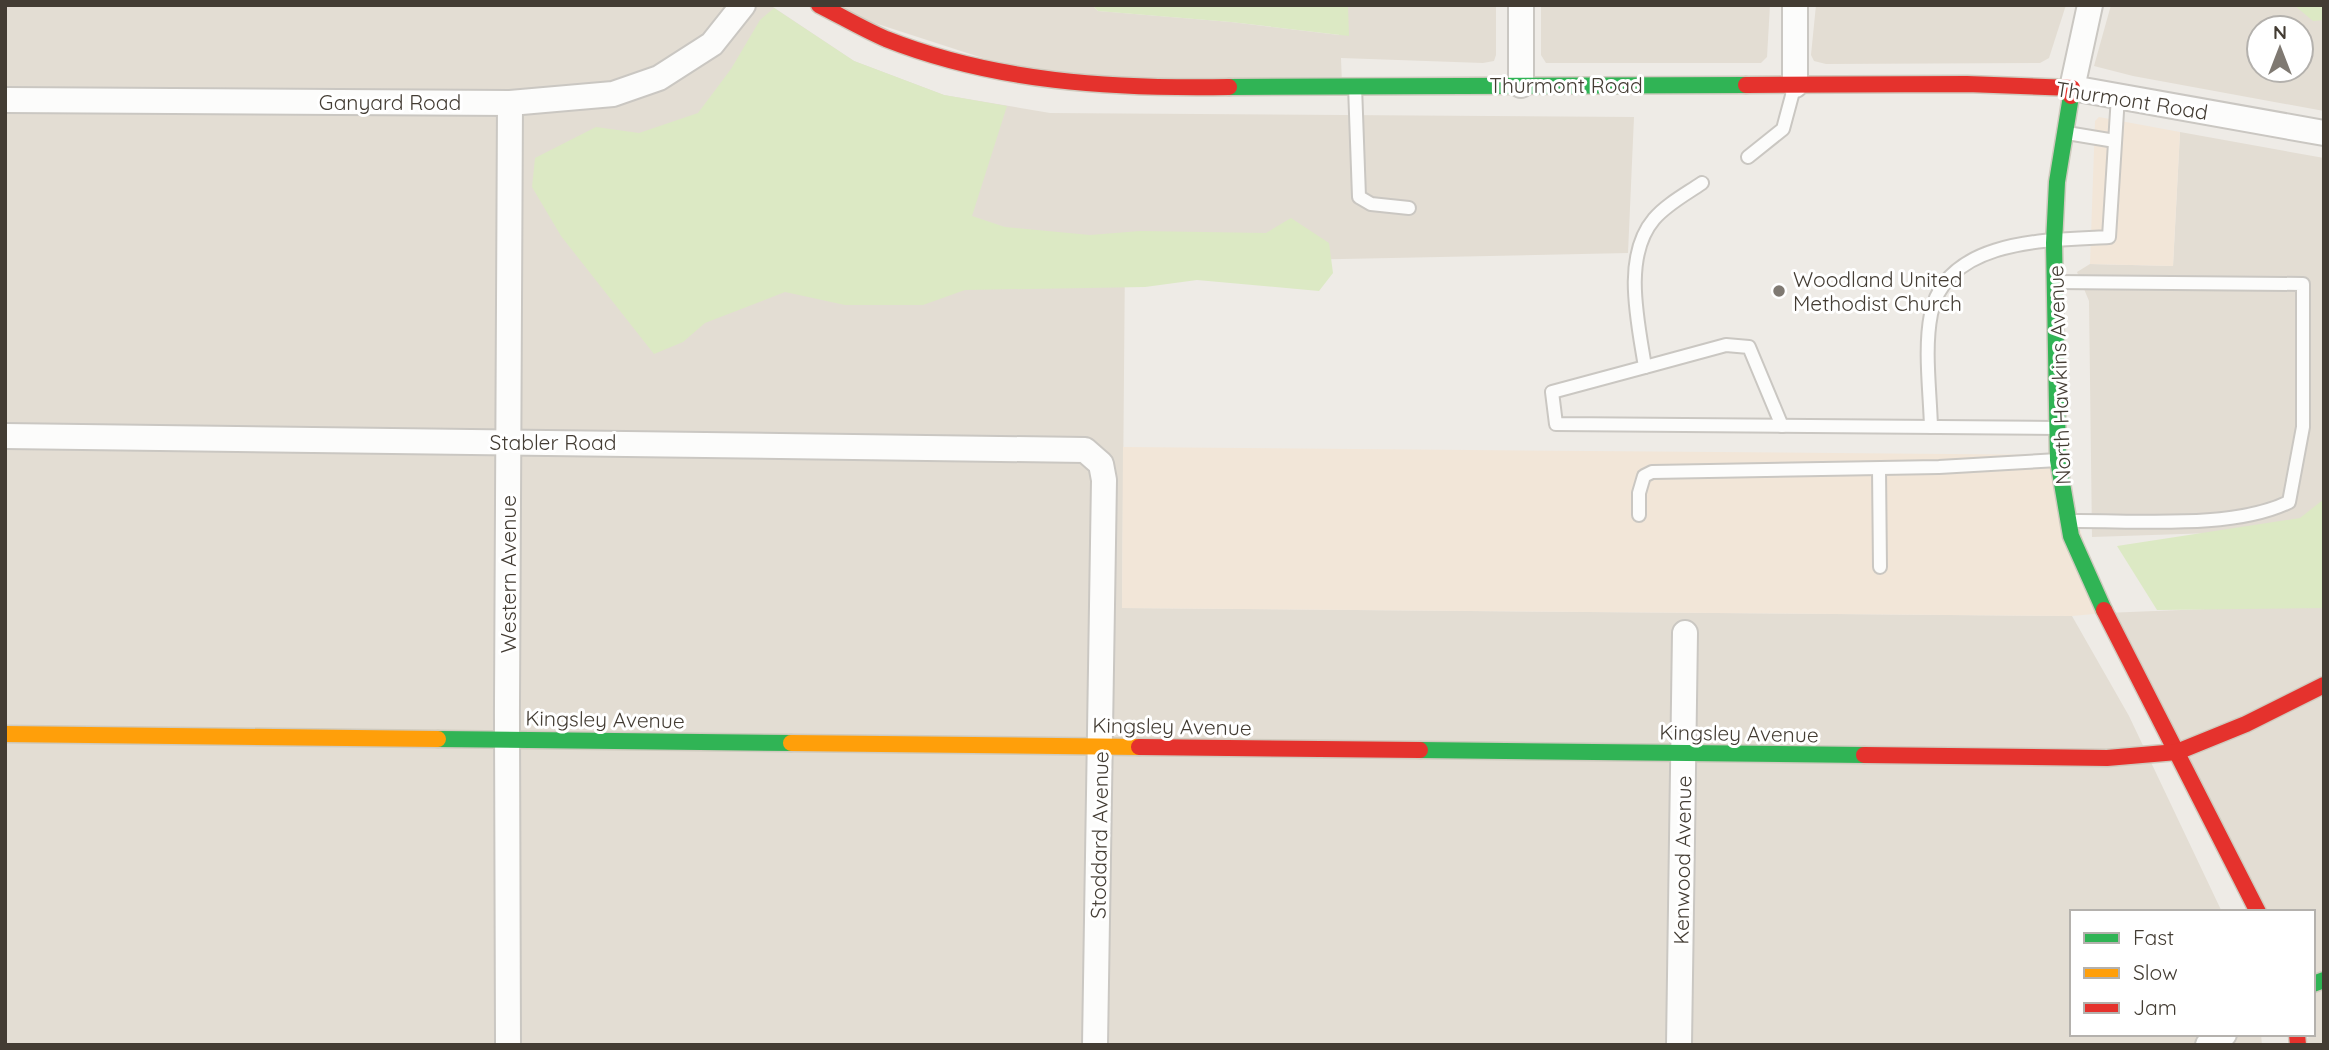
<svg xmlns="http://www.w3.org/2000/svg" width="2329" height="1050" font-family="Quicksand,sans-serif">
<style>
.residential{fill:#e3ddd3;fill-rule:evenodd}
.commercial{fill:#f2e6d8}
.green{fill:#dce9c4}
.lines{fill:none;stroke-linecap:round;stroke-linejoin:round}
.lane-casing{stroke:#cac7c2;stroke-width:16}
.street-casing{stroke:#cac7c2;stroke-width:28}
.fast-casing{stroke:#cfcabe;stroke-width:19}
.slow-casing{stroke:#cfcabe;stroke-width:19}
.jam-casing{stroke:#cfcabe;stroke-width:19}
.lane{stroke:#fcfcfb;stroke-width:12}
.street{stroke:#fcfcfb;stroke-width:24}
.fast{stroke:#30b455;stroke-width:16}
.slow{stroke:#ff9f0a;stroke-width:16}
.jam{stroke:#e5322d;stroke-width:16}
.poi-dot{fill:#7f7972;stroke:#fff;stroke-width:2.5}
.labels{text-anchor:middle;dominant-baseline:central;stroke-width:6;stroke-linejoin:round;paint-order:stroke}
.street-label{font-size:21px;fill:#433c33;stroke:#fff}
.poi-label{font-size:21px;fill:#433c33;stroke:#fff;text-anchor:start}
</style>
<rect width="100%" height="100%" fill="#eeebe6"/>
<g class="residential">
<path d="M5 5H770L854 61 944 95 1050 113 1634 117 1628 253 1293 260 1125 255 1122 608 2072 616 2129 716 2222 912H2072V1034H2261L2262 1045H5Z"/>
<path d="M819 5H1092L1098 11 1231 22 1339 35 1338 5H1496V55L1494 61 1483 63 1341 58 1342 85 1060 83Z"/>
<path d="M1541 5H1770L1767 57 1761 63H1546L1541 55Z"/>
<path d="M1816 5H2066L2049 58 2040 63 1826 64 1814 61 1811 55Z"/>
<path d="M2111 5H2324V111L2133 76 2094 66ZM2259 28H2301V70H2259Z"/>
<path d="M2180 132 2324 158V516L2305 530 2092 537 2089 301 2077 272 2090 264 2173 266Z"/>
<path d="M2231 608H2324V1045H2298L2313 1034V912H2258L2105 613Z"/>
</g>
<g class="commercial">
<path d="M2099 117 2180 132 2173 266 2090 264 2095 121Z"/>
<path d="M1123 447 2058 455 2105 613 2072 616 1122 608Z"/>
</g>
<g class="green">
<path d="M1092 5H1348L1349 36 1231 22 1098 11Z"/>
<path d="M2294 5H2324V20L2313 21Z"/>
<path d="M774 8 854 61 944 95 1007 106 972 216 1005 227 1090 235 1140 231 1266 233 1291 218 1329 243 1333 273 1319 291 1197 280 1145 287 965 290 923 305H845L785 292 705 323 683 342 654 354 561 236 532 187 535 158 596 127 639 133 698 113 731 69 760 20Z"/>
<path d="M2324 499V608L2157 610 2117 546 2300 518Z"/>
</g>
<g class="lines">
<defs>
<g id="lane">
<path d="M1355 86 1359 197 1371 204 1409 208"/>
<path d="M2067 133 2115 141"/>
<path d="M1748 157 1783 129 1794 88"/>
<path d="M1702 183C1686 194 1667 204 1654 219 1622 257 1638 322 1645 367L1552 392 1556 424 2057 428"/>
<path d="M2055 282 2303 284V427L2289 502C2232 530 2134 520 2070 521"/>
<path d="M1645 367 1726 345 1749 347 1782 426"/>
<path d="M1931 427C1930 391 1924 349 1931 314 1946 238 2050 240 2109 237L2118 96"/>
<path d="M1879 469 1880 567"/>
<path d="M1639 515V493L1644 476 1652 472 1939 467 2058 460"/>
</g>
<g id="street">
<path d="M1521 5V85"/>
<path d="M2090 5 2072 88 2324 133"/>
<path d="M1795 85V5"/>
<path d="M5 100 510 103 613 94 659 78 712 44 743 5"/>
<path d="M5 436 1085 450 1101 464 1104 480 1095 1045"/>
<path d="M508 1045C506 731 507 417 510 103"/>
<path d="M1679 1045 1685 633"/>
<path d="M2208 1045 2224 1034"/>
</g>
<g id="fast">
<path d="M1229 87 1746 85"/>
<path d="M2071 96 2057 182 2054 243 2058 460 2071 536 2104 610"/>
<path d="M438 739 791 743"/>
<path d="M1420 750 1864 755"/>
<path d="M2313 984 2324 980"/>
</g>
<g id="slow">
<path d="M5 734 438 739"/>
<path d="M791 743 1139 747"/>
</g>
<g id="jam">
<path d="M819 5C841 16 863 29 886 39 995 82 1112 89 1229 87"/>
<path d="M1746 85 1967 84 2072 88 2071 96"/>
<path d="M2104 610 2258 912"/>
<path d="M1139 747 1420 750"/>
<path d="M1864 755 2107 758 2177 752 2246 724 2324 685"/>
<path d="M2297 1034 2298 1045"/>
</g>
</defs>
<use href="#lane" class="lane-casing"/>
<use href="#street" class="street-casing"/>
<use href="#fast" class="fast-casing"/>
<use href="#slow" class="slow-casing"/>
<use href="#jam" class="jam-casing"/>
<use href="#lane" class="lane"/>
<use href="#street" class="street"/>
<use href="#fast" class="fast"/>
<use href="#slow" class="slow"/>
<use href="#jam" class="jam"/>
</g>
<circle class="poi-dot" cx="1779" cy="291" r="7"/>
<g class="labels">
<g class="street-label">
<text x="1566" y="85">Thurmont Road</text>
<text transform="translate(2132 100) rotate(9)">Thurmont Road</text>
<text x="390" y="102">Ganyard Road</text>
<text transform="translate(2059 375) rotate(-92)">North Hawkins Avenue</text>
<text x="553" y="442">Stabler Road</text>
<text transform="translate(508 574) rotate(-90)">Western Avenue</text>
<text transform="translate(605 719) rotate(1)">Kingsley Avenue</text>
<text transform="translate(1172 726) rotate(1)">Kingsley Avenue</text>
<text transform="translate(1739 733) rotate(1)">Kingsley Avenue</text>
<text transform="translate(1099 835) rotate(-89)">Stoddard Avenue</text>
<text transform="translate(1682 860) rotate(-89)">Kenwood Avenue</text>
</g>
<g class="poi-label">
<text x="1793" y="279">Woodland United<tspan x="1793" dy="24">Methodist Church</tspan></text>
</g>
</g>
<rect width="2329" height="1050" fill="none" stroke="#433c33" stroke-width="14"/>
<rect x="2070" y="910" width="245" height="126" fill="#ffffff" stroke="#b4b1ad" stroke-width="2"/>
<rect x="2084" y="933" width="35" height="10" fill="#30b455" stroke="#b4b1ad" stroke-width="2"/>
<text x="2133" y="945" font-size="21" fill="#433c33">Fast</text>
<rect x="2084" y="968" width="35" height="10" fill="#ff9f0a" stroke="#b4b1ad" stroke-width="2"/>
<text x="2133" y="980" font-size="21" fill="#433c33">Slow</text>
<rect x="2084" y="1003" width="35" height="10" fill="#e5322d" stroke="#b4b1ad" stroke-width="2"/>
<text x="2133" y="1015" font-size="21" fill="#433c33">Jam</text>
<g transform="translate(2280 49)"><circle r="33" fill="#ffffff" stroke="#b4b1ad" stroke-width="2"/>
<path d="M0-5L12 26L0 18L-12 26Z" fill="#7f7972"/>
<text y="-10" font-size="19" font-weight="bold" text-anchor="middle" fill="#433c33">N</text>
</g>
</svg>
